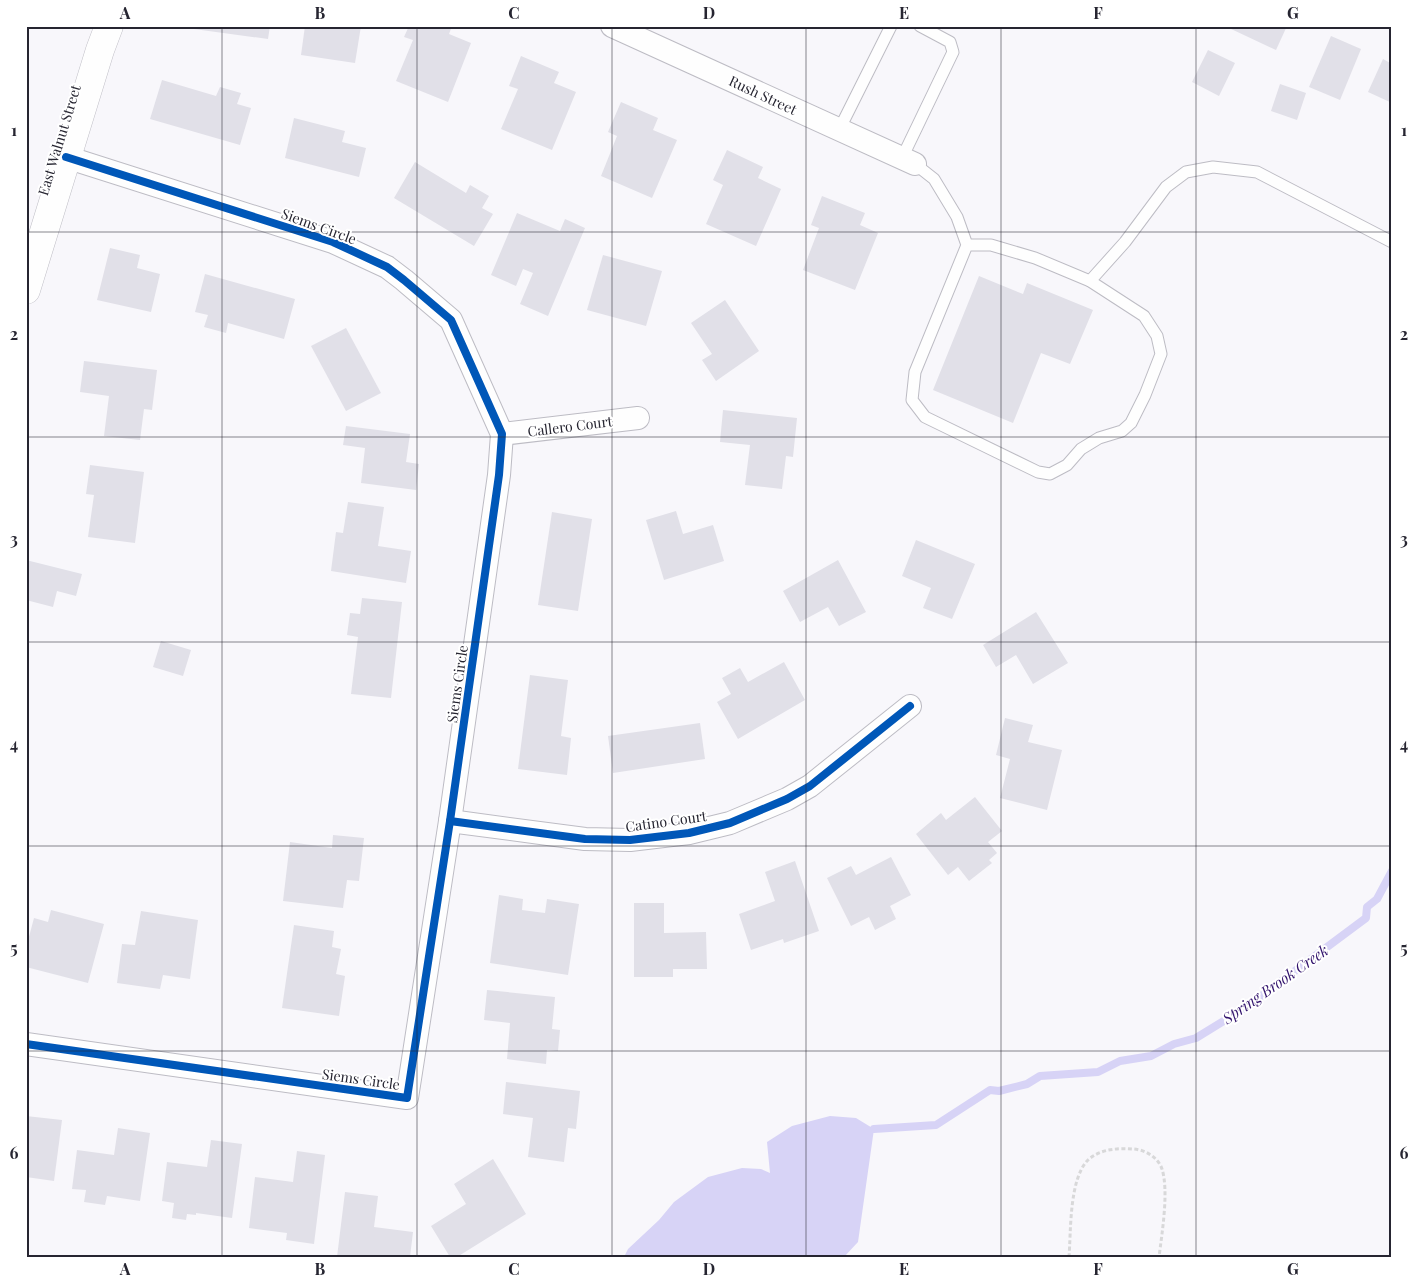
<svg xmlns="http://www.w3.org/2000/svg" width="1418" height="1283" font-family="'Playfair Display',serif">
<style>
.water{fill:#d7d3f6}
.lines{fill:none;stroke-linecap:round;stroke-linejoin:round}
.stream{stroke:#d7d3f6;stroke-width:8}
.building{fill:#e1e0e8}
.service-casing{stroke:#bdbcc4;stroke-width:13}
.minor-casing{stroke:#bdbcc4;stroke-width:24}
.tertiary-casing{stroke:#bdbcc4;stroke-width:29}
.path{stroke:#d8d8d9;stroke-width:3;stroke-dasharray:4 2.5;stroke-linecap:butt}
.service{stroke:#fefefe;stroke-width:11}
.minor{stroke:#fefefe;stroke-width:22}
.tertiary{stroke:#fefefe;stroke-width:28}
.cycleway-casing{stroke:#fff;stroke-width:11}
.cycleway{stroke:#0057b8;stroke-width:8}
.grid{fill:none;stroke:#262531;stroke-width:1;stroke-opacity:0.55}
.labels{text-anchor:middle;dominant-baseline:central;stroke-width:4;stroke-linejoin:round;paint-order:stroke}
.street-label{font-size:14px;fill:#262531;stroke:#fff}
.water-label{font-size:15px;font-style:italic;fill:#31126c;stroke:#fff}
.neatline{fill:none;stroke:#262531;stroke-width:2}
.grid-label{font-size:16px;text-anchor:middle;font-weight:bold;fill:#262531}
</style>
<rect width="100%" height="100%" fill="#f8f7fb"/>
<path class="water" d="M830 1116 856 1118 874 1129 858 1242 844 1257H788L783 1255 778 1257H624L628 1249 659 1220 674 1202 708 1177 742 1168 761 1169 770 1173 767 1142 792 1126Z"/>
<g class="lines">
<path class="stream" d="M874 1129 936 1125 990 1090 999 1091 1027 1084 1040 1076 1098 1072 1120 1061 1151 1056 1174 1044 1196 1038 1248 1006 1366 918 1367 907 1377 899 1392 871"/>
</g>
<g class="building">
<path d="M194 26H270L268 39 194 29Z"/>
<path d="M305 26H361L355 63 301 55Z"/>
<path d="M409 26H452L449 34 471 43 448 102 396 81 413 40 404 37Z"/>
<path d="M1230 26H1287L1276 50 1229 28Z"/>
<path d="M1331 36 1361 49 1340 100 1309 87Z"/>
<path d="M1208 50 1235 63 1219 96 1192 82Z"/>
<path d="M521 56 559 72 554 83 576 92 552 150 501 129 518 89 509 86Z"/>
<path d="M1383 59 1392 64V103L1368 92Z"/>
<path d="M162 80 216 96 220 87 241 93 237 104 251 108 240 145 150 119Z"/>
<path d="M1280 84 1306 93 1297 120 1271 111Z"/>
<path d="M621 102 658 118 653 130 677 140 652 198 601 176 617 136 608 132Z"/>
<path d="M294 118 345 131 342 142 366 148 359 177 285 158Z"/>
<path d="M727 150 763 167 758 178 781 189 756 246 706 224 723 185 713 180Z"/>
<path d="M415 162 466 193 470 185 489 196 482 208 493 214 474 246 394 198Z"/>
<path d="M822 196 865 213 860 225 878 233 855 290 803 270 819 228 811 225Z"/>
<path d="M517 213 560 231 565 219 585 228 548 316 520 304 533 273 523 269 516 286 491 275Z"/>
<path d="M110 248 140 255 137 268 160 274 151 312 97 300Z"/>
<path d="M603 255 662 271 646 326 587 310Z"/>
<path d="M205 274 295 299 284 339 228 323 226 333 204 327 208 315 195 312Z"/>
<path d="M979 276 1023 294 1027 283 1093 310 1070 364 1041 353 1013 423 933 390Z"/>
<path d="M725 300 759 351 716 381 702 360 712 354 691 323Z"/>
<path d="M346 328 381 393 346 411 311 346Z"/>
<path d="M84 361 157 370 152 410 144 409 140 440 104 436 109 396 80 392Z"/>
<path d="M723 410 797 418 793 457 786 456 782 489 745 485 750 445 720 442Z"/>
<path d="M346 426 410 434 406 462 419 464 416 490 361 483 365 448 343 445Z"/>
<path d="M90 465 144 472 135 543 88 537 94 495 86 494Z"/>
<path d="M348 502 384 507 378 546 411 551 406 583 331 571 336 532 343 533Z"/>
<path d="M676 511 683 534 713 525 724 561 664 580 646 520Z"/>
<path d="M552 512 592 519 578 611 538 605Z"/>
<path d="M916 540 975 564 952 619 923 608 931 588 902 576Z"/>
<path d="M26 560 82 574 76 596 57 591 53 607 26 600Z"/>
<path d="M838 560 866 612 839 626 828 607 800 622 783 591Z"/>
<path d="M362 598 402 602 391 698 351 694 358 637 347 635 350 613 360 614Z"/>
<path d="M1036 612 1068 663 1033 684 1016 655 996 667 983 645Z"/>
<path d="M161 641 191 650 183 676 153 667Z"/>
<path d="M784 662 805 700 738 739 717 702 731 694 722 678 740 668 748 682Z"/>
<path d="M530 675 568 680 561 736 571 738 567 775 518 769Z"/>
<path d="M1005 718 1033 725 1028 742 1062 750 1047 810 1000 798 1010 759 996 755Z"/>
<path d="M700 723 705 759 613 773 608 736Z"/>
<path d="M975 797 1002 831 988 842 997 853 989 860 992 863 969 881 958 867 948 875 916 834 941 813 946 820Z"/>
<path d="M333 835 364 838 359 881 347 880 343 908 283 901 290 842 332 848Z"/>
<path d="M891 857 911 895 890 906 896 919 875 930 869 917 851 926 827 878 851 866 856 875Z"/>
<path d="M795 861 819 931 784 943 783 939 751 950 739 914 775 901 765 872Z"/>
<path d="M499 895 523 899 522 910 545 913 547 899 579 904 568 975 490 963Z"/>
<path d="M634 903H664V933L706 932 707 969H673V977H634Z"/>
<path d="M51 910 104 924 88 983 26 967V948L34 918 48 922Z"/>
<path d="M141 911 198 920 190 979 163 975 160 989 117 983 122 944 135 945Z"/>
<path d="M294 925 334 931 332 947 341 949 336 974 345 976 339 1016 282 1008Z"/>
<path d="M487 990 555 997 552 1029 560 1030 558 1051 547 1050 546 1064 507 1059 510 1023 484 1020Z"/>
<path d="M506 1082 580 1091 576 1129 568 1128 564 1162 528 1157 533 1118 503 1114Z"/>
<path d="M26 1116 62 1120 54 1181 26 1177Z"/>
<path d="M118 1128 150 1133 140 1201 107 1196 105 1205 84 1202 86 1190 72 1189 77 1150 114 1155Z"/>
<path d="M211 1140 242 1144 232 1218 196 1213V1215L187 1214 186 1220 172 1218 174 1203 162 1201 167 1162 207 1167Z"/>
<path d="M297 1151 325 1155 314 1244 286 1240 287 1233 249 1228 255 1177 293 1182Z"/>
<path d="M493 1159 526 1214 457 1257H450L431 1226 466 1204 454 1184Z"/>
<path d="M345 1192 378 1196 374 1227 413 1232 410 1257H337Z"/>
</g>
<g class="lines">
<defs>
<g id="service">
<path d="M839 130 891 26"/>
<path d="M902 158 953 52 950 42 920 26"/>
<path d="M915 164 934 179 957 217 967 245 915 372 912 400 925 417 1038 472 1050 474 1067 465 1081 449 1099 438 1122 431 1131 423 1145 395 1161 354 1157 336 1144 316 1090 281 1035 258 991 245H967"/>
<path d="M1090 281 1125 242 1166 187 1186 172 1213 167 1257 172 1392 242"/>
</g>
<g id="minor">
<path d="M612 26 915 164"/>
<path d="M502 434 638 418"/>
<path d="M450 821 585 839 630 840 689 833 730 823 787 799 810 786 910 706"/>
<path d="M26 1044 407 1098 450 821 499 475 502 434 451 320 404 280 387 267 333 242 66 157"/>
</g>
<path id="tertiary" d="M26 290 100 50 109 26"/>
</defs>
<use href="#service" class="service-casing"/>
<use href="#minor" class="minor-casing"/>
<use href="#tertiary" class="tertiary-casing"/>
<path class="path" d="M1069 1257C1071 1231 1069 1179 1088 1160 1100 1149 1117 1148 1132 1149 1144 1149 1158 1157 1162 1169 1169 1191 1162 1233 1159 1257"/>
<use href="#service" class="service"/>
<use href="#minor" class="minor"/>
<use href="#tertiary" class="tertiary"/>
<defs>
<g id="cycleway">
<path d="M450 821 585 839 630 840 689 833 730 823 787 799 810 786 910 706"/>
<path d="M26 1044 407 1098 450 821 499 475 502 434 451 320 404 280 387 267 333 242 66 157"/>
</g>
</defs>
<use href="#cycleway" class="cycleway-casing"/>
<use href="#cycleway" class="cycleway"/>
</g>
<path class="grid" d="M222 26V1257M417 26V1257M612 26V1257M806 26V1257M1001 26V1257M1196 26V1257M26 232H1392M26 437H1392M26 642H1392M26 846H1392M26 1051H1392"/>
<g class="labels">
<g class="street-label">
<text transform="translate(763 95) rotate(25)">Rush Street</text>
<text transform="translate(59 140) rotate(-73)">East Walnut Street</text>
<text transform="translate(319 226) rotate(20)">Siems Circle</text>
<text transform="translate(570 426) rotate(-7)">Callero Court</text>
<text transform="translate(457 684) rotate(-82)">Siems Circle</text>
<text transform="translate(666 821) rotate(-8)">Catino Court</text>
<text transform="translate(361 1079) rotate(8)">Siems Circle</text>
</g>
<g class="water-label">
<text transform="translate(1275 984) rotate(-35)">Spring Brook Creek</text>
</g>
</g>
<rect width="1418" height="1283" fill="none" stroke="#ffffff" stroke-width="55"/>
<rect x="28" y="28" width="1362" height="1228" class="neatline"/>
<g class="grid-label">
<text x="125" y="19">A</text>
<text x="320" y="19">B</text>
<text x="514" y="19">C</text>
<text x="709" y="19">D</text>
<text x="904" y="19">E</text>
<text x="1098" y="19">F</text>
<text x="1293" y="19">G</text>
<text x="14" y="136">1</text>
<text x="1404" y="136">1</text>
<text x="14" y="340">2</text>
<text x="1404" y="340">2</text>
<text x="14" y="545">3</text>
<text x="1404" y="545">3</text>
<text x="14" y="750">4</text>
<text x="1404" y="750">4</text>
<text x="14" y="954">5</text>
<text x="1404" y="954">5</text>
<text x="14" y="1159">6</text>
<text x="1404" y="1159">6</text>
<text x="125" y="1275">A</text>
<text x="320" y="1275">B</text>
<text x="514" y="1275">C</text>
<text x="709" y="1275">D</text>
<text x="904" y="1275">E</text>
<text x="1098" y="1275">F</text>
<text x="1293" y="1275">G</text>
</g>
</svg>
